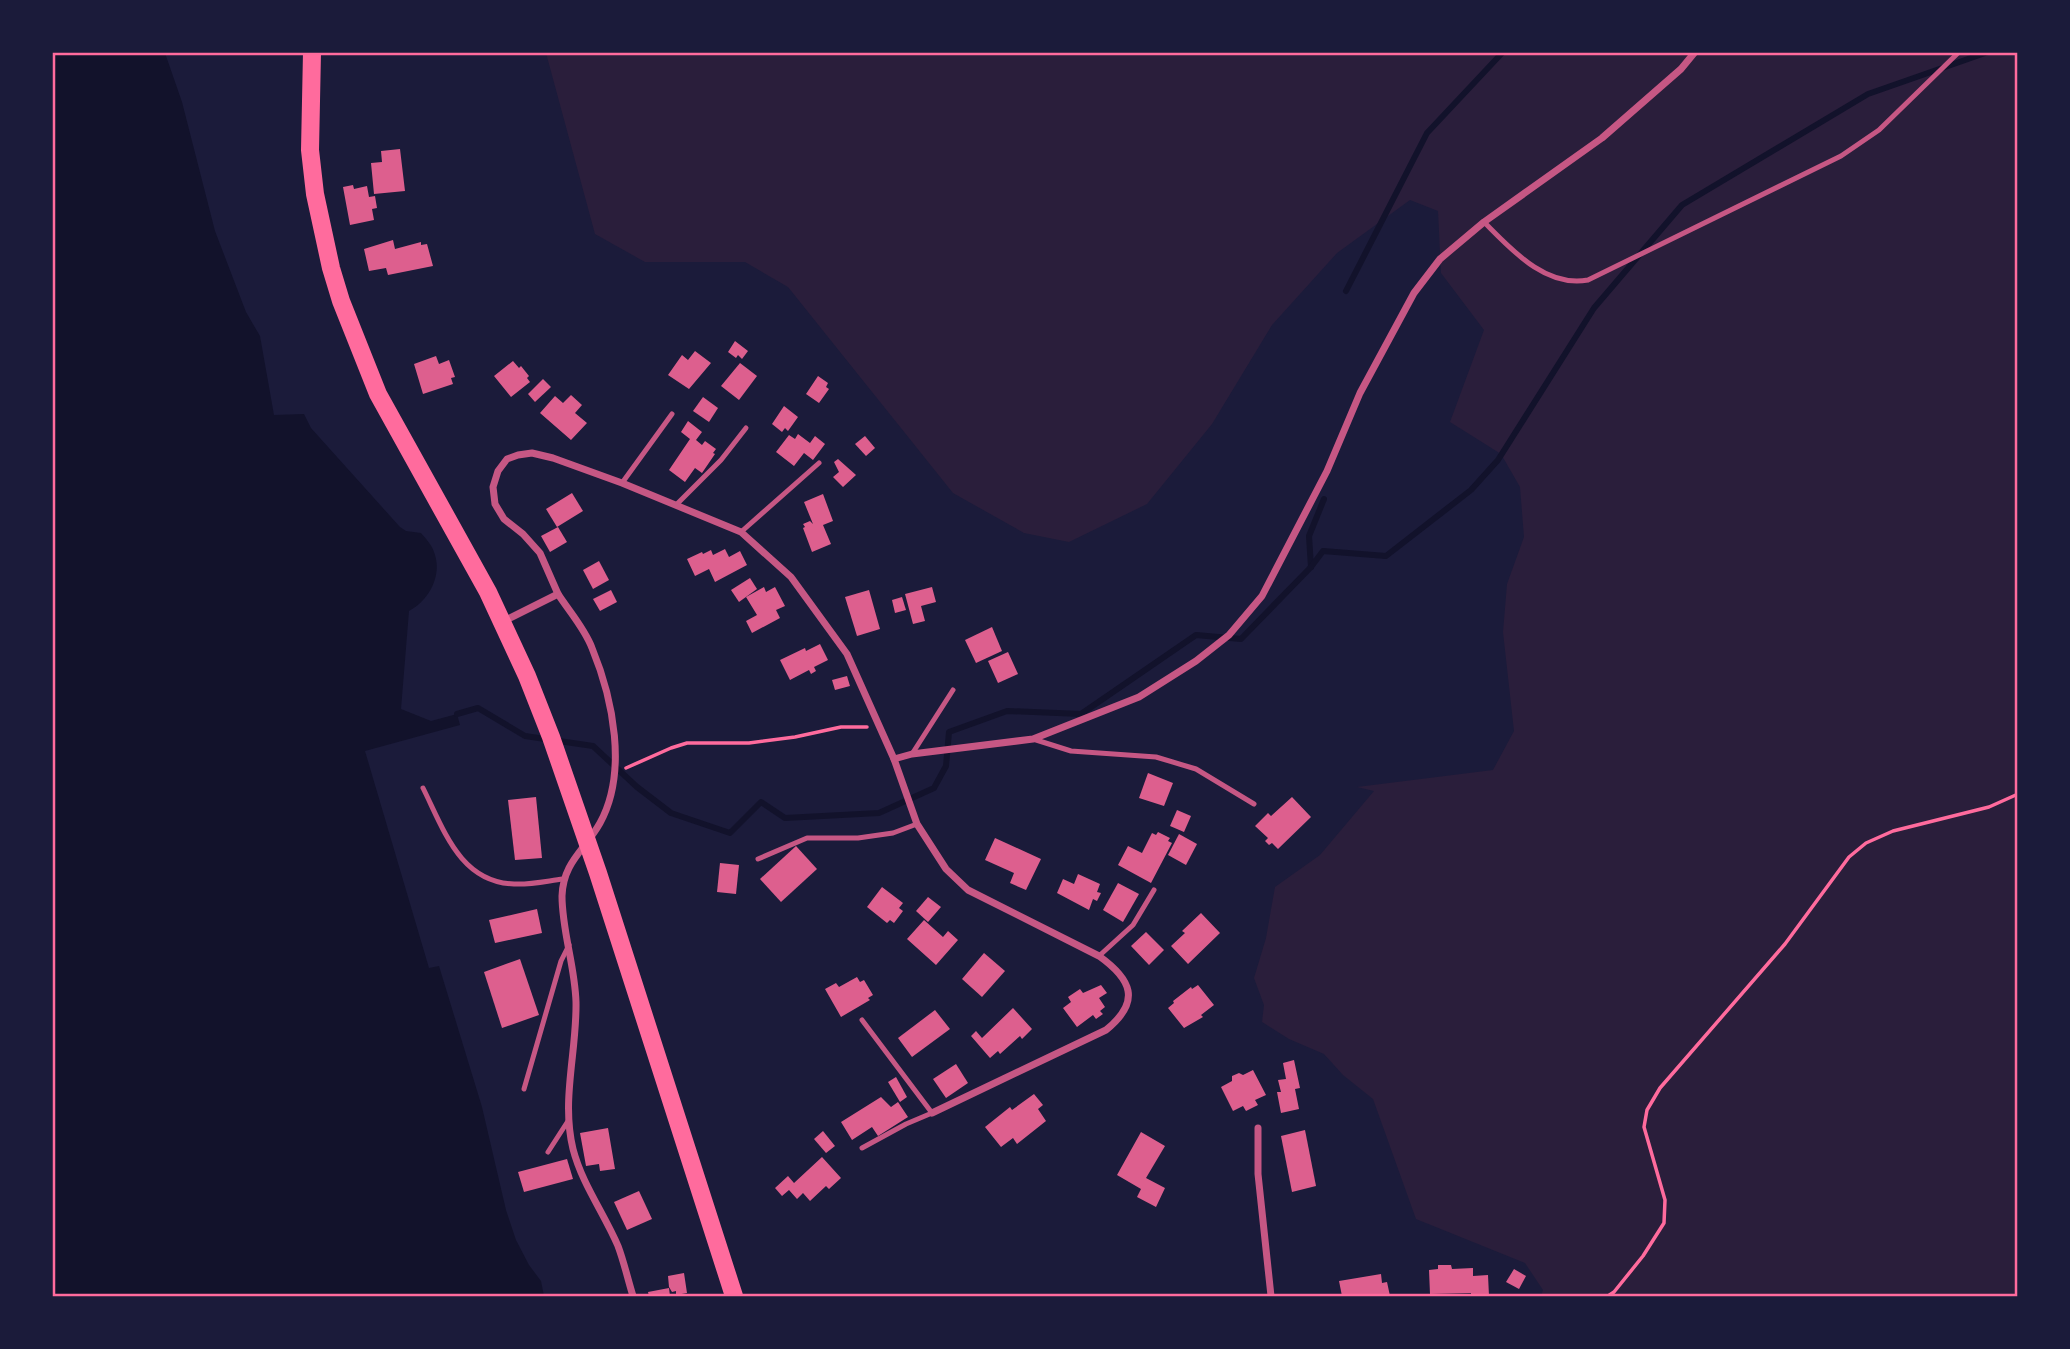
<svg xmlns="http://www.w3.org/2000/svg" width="2070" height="1349" font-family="'Fira Sans',sans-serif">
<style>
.green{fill:#2a1e3b}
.water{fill:#12122b}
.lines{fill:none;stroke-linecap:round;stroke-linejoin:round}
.stream{stroke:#12122b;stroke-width:6}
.building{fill:#dd5f8e}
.path{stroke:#ff6b9d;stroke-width:3.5}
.service{stroke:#c65784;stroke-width:5}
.minor{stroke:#c65784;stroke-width:7}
.primary{stroke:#ff6b9d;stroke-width:18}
.neatline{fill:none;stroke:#ff6b9d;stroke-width:2.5}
</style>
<rect width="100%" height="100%" fill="#1b1b3a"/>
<path class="green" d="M546 53H2017V1296H1541L1543 1290 1525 1263 1416 1219 1373 1099 1343 1075 1324 1054 1289 1039 1262 1022 1264 1005 1254 978 1266 938 1275 887 1320 855 1374 791 1357 787 1493 770 1514 731 1503 632 1507 584 1524 537 1520 487 1501 454 1450 422 1484 330 1441 273 1438 211 1410 200 1337 253 1272 325 1212 424 1147 504 1069 542 1024 533 953 493 788 287 745 262H645L595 234Z"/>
<path class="water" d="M52 53H165L182 102 215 231 246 312 260 336 274 415 304 414 311 428 400 527 406 531 421 533C425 538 432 545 434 552 443 575 429 601 409 611L401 709 431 721 457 714 460 725 365 751 429 968 439 966 482 1107 506 1210 516 1240 529 1265 541 1281 544 1296H53Z"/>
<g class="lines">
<g class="stream">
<path d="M1346 291 1427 133 1503 52"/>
<path d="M1311 567 1309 536 1324 499"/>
<path d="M457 714 478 708 525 736 593 746 637 787 671 813 730 833 761 802 785 818 879 813 934 788 946 766 949 732 1007 711 1081 714 1196 635 1241 639 1311 567 1323 551 1386 556 1471 490 1498 460 1594 308 1682 205 1868 94 1988 52"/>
</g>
</g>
<g class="building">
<path d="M400 149 405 191 374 194 371 163 382 162 381 151Z"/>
<path d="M353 185 354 189 367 186 369 197 375 196 377 208 372 209 374 220 350 225 343 187Z"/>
<path d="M393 240 395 249 421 242V245L427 244 433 266 388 275 386 268 369 271 364 249Z"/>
<path d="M735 341 748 351 742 359 738 355 736 358 728 352Z"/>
<path d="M695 351 711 363 689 389 668 375 682 355 688 360Z"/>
<path d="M436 356 439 364 449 360 455 377 451 378 453 384 423 394 414 364Z"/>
<path d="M513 361 519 368 521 366 529 376 527 378 530 382 511 397 494 376Z"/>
<path d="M740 363 757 376 739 400 721 386Z"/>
<path d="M818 376 828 383 826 387 829 389 819 403 806 394Z"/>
<path d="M543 379 551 387 535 402 528 394Z"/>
<path d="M571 395 582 405 575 413 587 423 571 440 540 413 555 396 563 403Z"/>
<path d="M703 397 718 408 709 422 693 411Z"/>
<path d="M784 406 798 417 788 431 785 428 782 432 772 424Z"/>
<path d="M688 421 702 432 696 440 702 445 705 441 716 449 713 453 715 454 702 473 695 468 685 482 669 470 690 439 681 432Z"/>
<path d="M798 434 810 443 815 436 825 444 813 460 804 453 794 466 776 452 789 435 795 439Z"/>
<path d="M865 436 875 448 866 456 855 444Z"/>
<path d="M838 459 856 475 843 487 833 477 839 472 834 462Z"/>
<path d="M572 493 583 511 557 527 546 509Z"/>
<path d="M823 494 833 521 823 525 831 544 812 552 803 528 805 527 803 524 810 521 813 524 804 502Z"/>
<path d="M558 527 567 542 550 552 541 536Z"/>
<path d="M725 549 729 557 740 551 747 565 715 582 709 569 695 576 687 559 702 552 703 554 711 550 713 555Z"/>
<path d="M599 561 609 580 593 589 583 570Z"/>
<path d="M750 578 757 589 739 602 731 590Z"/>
<path d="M764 587 766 592 775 587 785 606 776 610 780 618 752 633 746 621 757 615 746 597Z"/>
<path d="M932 587 936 602 921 606 925 621 913 624 905 594Z"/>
<path d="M611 590 617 602 600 611 593 599Z"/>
<path d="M869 590 880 629 857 636 845 597Z"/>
<path d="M902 597 906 610 895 613 892 600Z"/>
<path d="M992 627 1002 651 976 663 965 640Z"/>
<path d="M820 644 828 660 814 667 816 671 811 674 809 670 790 680 780 660 805 648 806 651Z"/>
<path d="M1008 652 1018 674 998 683 988 661Z"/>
<path d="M847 676 850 686 835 690 832 680Z"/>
<path d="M1148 773 1173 783 1164 806 1139 798Z"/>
<path d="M536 797 542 858 515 860 508 800Z"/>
<path d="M1292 797 1311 817 1278 849 1272 843 1269 845 1265 841 1268 838 1255 826 1268 813 1271 816Z"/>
<path d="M1177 810 1191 816 1184 832 1170 826Z"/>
<path d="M1158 832 1170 838 1168 841 1172 843 1151 883 1118 865 1128 846 1142 853 1152 833 1156 835Z"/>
<path d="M1179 834 1197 844 1186 865 1168 855Z"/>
<path d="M995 838 1041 859 1026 890 1010 883 1014 873 985 860Z"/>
<path d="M796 846 817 869 781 902 760 879Z"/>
<path d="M720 863 739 865 736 894 717 892Z"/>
<path d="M1078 874 1100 884 1097 892 1101 893 1097 901 1093 899 1089 910 1057 893 1063 879 1074 884Z"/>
<path d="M1118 883 1139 894 1123 922 1103 910Z"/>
<path d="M882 887 903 903 899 908 903 911 894 923 890 920 887 923 867 907Z"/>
<path d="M928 897 941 907 928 922 916 911Z"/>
<path d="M537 909 542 933 495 943 489 920Z"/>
<path d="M1201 913 1220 933 1188 964 1171 946 1185 933 1182 931Z"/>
<path d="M924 920 943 937 948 931 958 940 936 965 907 939Z"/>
<path d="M1146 932 1164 950 1149 965 1131 946Z"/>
<path d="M984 953 1005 971 982 997 962 979Z"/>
<path d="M520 959 539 1015 502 1028 484 972Z"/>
<path d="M857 977 860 982 864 980 873 995 868 998 870 1000 841 1017 825 989 836 983 839 987Z"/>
<path d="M1101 985 1107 993 1099 998 1105 1007 1100 1011 1103 1014 1096 1019 1093 1015 1077 1027 1063 1008 1071 1002 1068 997 1080 989 1083 993Z"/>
<path d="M1198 985 1214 1005 1201 1015 1203 1017 1184 1028 1168 1008 1174 1003 1173 1001 1191 987 1192 989Z"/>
<path d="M1013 1008 1032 1029 1022 1039 1020 1036 1000 1054 998 1051 990 1058 971 1036 976 1031 982 1038Z"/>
<path d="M935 1010 950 1029 912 1057 898 1038Z"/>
<path d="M1294 1060 1300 1088 1295 1089 1299 1109 1281 1113 1277 1092H1281L1278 1080 1286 1079 1283 1063Z"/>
<path d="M956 1064 968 1083 946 1098 933 1079Z"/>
<path d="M1253 1070 1266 1095 1255 1100 1258 1105 1246 1111 1243 1106 1233 1111 1221 1087 1232 1081V1076L1239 1073 1243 1075Z"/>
<path d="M896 1077 907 1097 900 1102 888 1082Z"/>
<path d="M1034 1094 1043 1105 1038 1109 1046 1121 1017 1144 1013 1138 1001 1147 985 1127 1010 1107 1012 1110Z"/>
<path d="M881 1097 891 1107 898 1102 908 1117 878 1136 872 1127 852 1140 841 1122Z"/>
<path d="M608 1128 615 1169 600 1171 599 1164 586 1166 580 1133Z"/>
<path d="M1305 1130 1316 1186 1292 1192 1281 1136Z"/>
<path d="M823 1131 835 1146 826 1153 814 1139Z"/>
<path d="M1141 1132 1165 1146 1146 1178 1165 1188 1156 1207 1137 1197 1141 1189 1117 1175Z"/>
<path d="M822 1157 841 1178 829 1189 826 1186 810 1201 803 1193 797 1199 789 1190 782 1196 775 1188 788 1176 794 1183Z"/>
<path d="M567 1159 573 1179 524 1192 518 1172Z"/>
<path d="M639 1191 652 1219 627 1230 614 1202Z"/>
<path d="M1438 1265H1451L1452 1269 1473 1268V1276L1488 1275 1489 1296H1471V1293L1430 1294 1429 1270 1438 1269Z"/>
<path d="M1514 1269 1526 1276 1519 1289 1506 1282Z"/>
<path d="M684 1273 687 1293 676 1295V1291L672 1292 669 1287 668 1276Z"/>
<path d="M1381 1274 1382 1283 1387 1282 1390 1296H1342L1339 1281Z"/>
<path d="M669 1288 670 1296H649L648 1292Z"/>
</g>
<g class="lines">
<g class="path">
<path d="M626 768 671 748 687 743H749L795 737 841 727H867"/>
<path d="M1608 1296 1614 1292 1643 1256 1664 1223 1665 1200 1644 1127 1647 1110 1660 1088 1785 944 1849 857 1866 843 1893 831 1989 807 2018 794"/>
</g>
<g class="service">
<path d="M1484 222C1511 249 1545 288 1588 280L1841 156 1879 130 1959 52"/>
<path d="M622 483 672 414"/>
<path d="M676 505 721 460 746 428"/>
<path d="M741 532 819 463"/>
<path d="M1033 739 1071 751 1156 757 1196 769 1254 804"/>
<path d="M912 754 953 690"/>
<path d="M423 788C444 830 460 882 514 884 530 885 547 881 563 879"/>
<path d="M758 859 807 838H858L893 833 917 824"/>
<path d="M1099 956 1133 925 1154 890"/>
<path d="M862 1020 932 1113 906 1124 862 1148"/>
<path d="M524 1089 561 961 569 945"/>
<path d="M548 1152 568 1121"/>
</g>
<g class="minor">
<path d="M558 594 540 553 523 534 504 519 495 504 493 487 498 471 507 459 518 455 532 453 553 458 622 483 741 532 791 577 847 654 894 759 917 824 946 869 968 890 1099 956C1131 979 1142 1001 1106 1030L932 1113"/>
<path d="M502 622 558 594C569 611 585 629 592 648 613 699 628 772 600 823 585 850 563 862 562 896 562 931 575 966 576 1002 577 1051 561 1100 573 1149 582 1184 604 1213 618 1246 624 1262 628 1280 633 1296"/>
<path d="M894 759 912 754 1033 739 1139 697 1196 661 1229 635 1262 596 1327 471 1360 393 1414 293 1440 259 1484 222 1602 138 1681 69 1695 52"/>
<path d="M1258 1128V1174L1271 1296"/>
</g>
<path class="primary" d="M312 52 310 150 315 194 331 268 341 301 378 394 488 592 527 676 551 737 598 873 734 1296"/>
</g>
<rect width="2070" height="1349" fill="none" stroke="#1b1b3a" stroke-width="108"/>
<rect x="54" y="54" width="1962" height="1241" class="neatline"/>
</svg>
